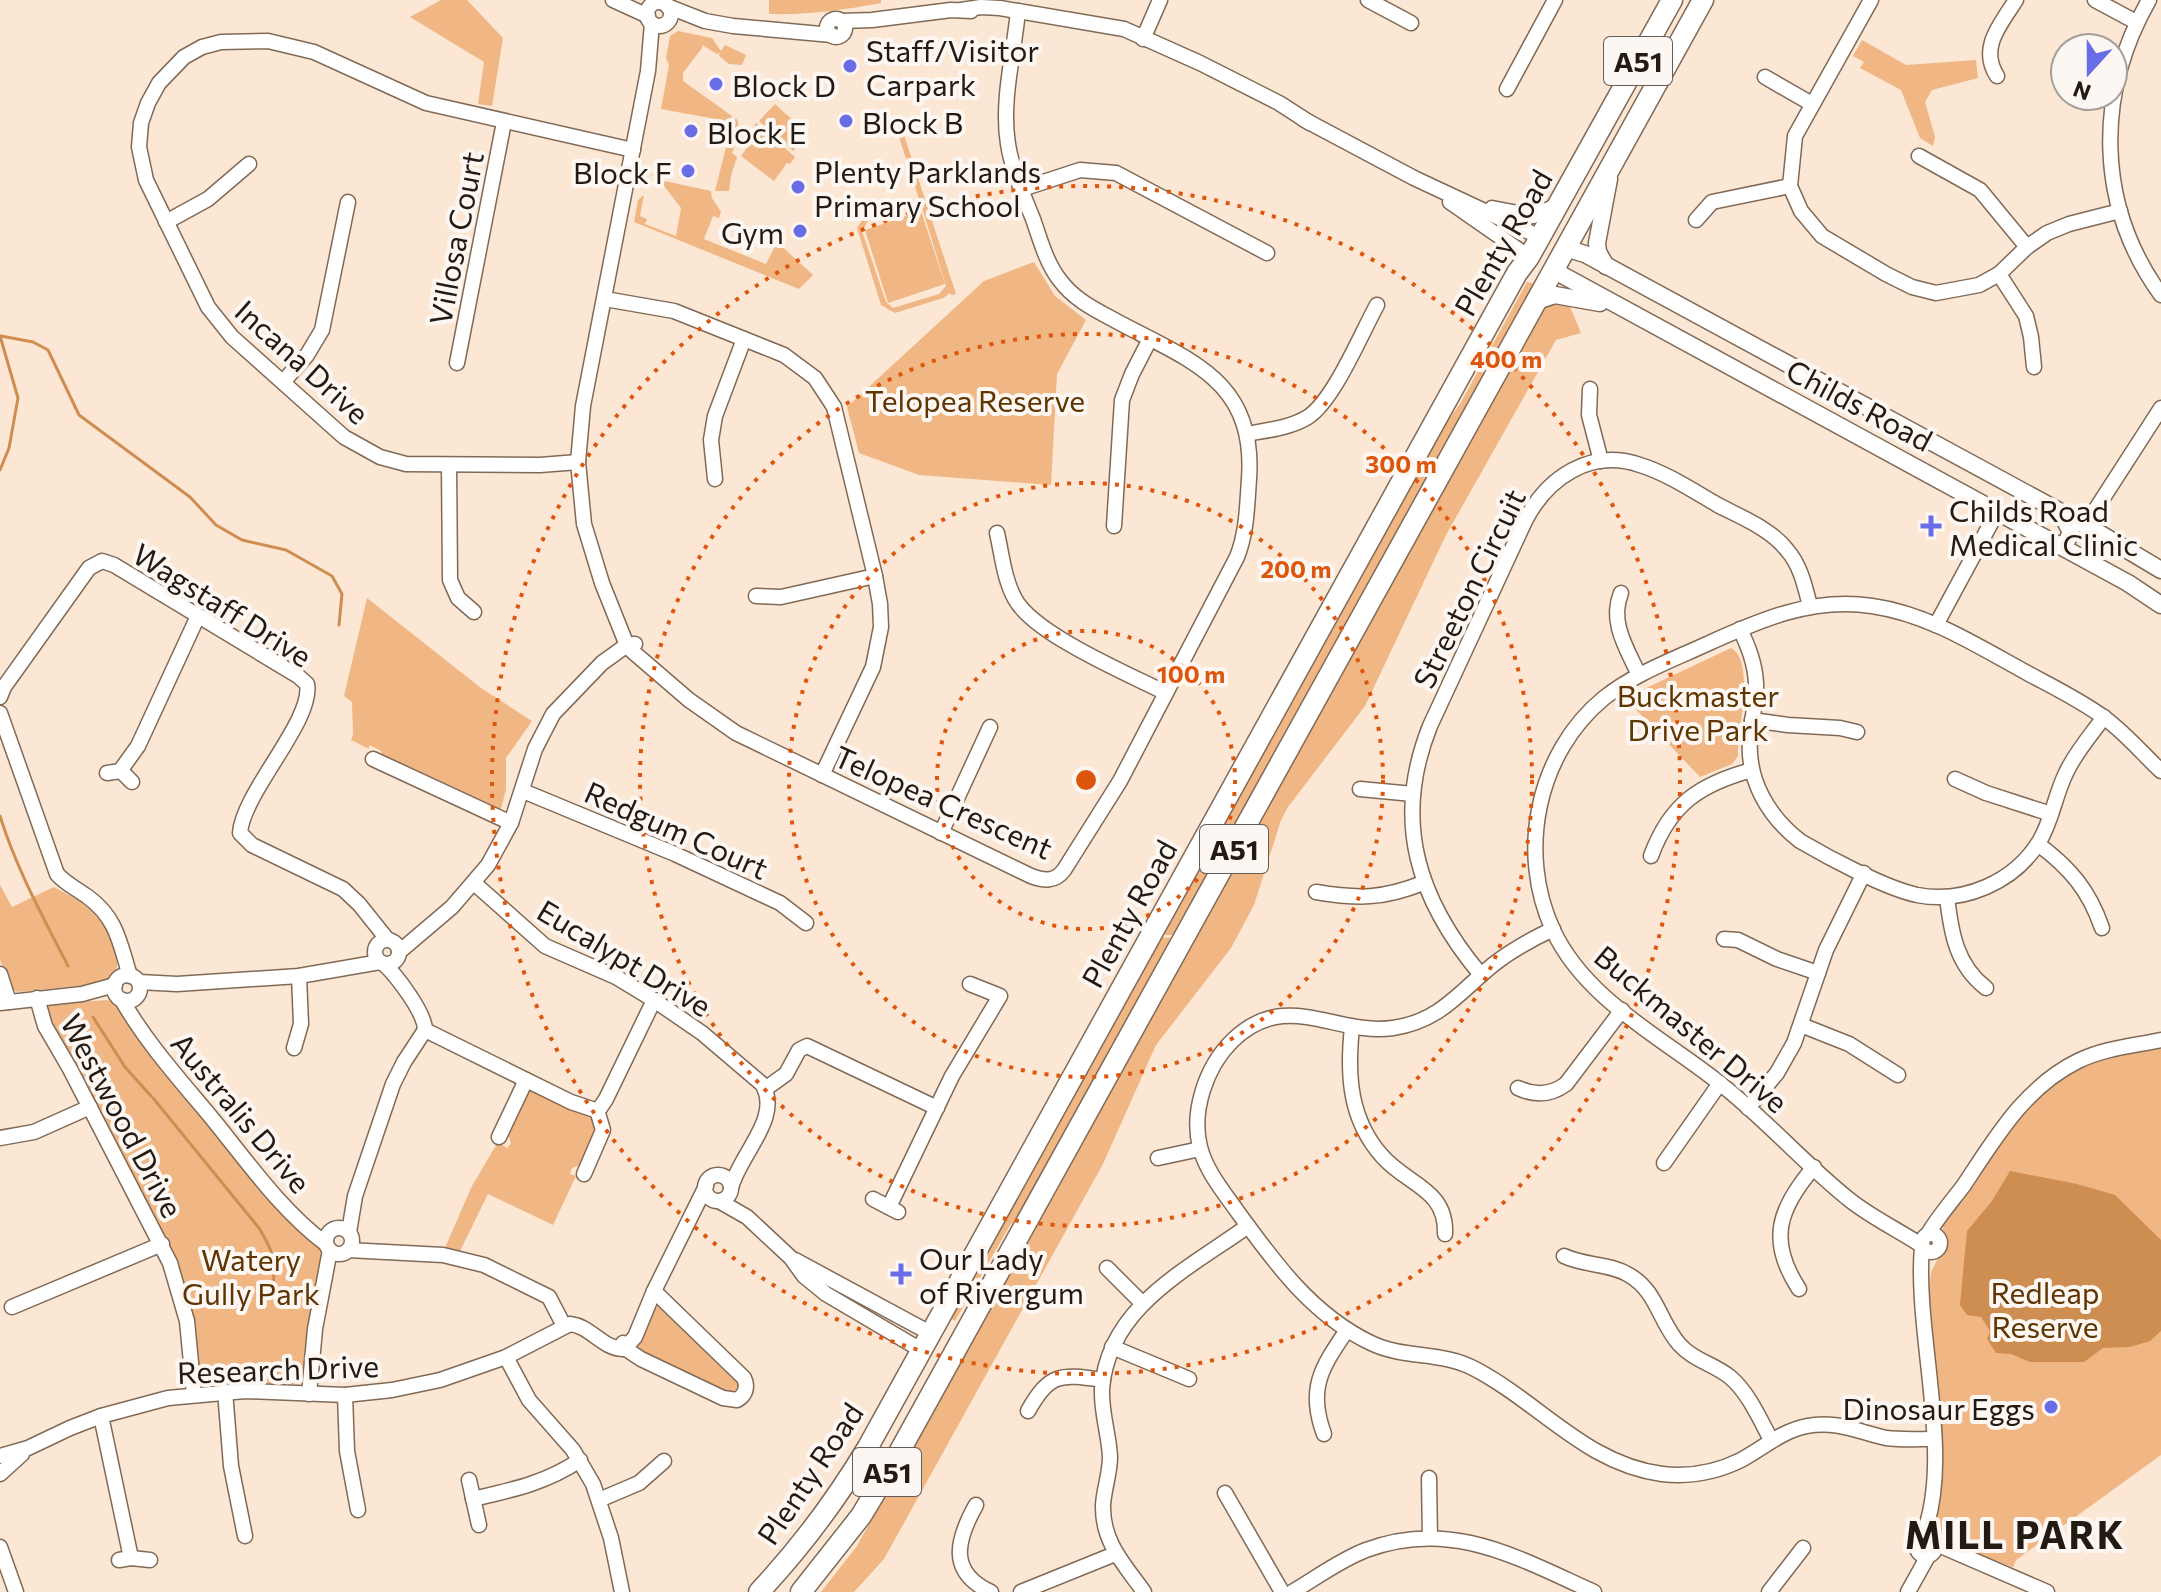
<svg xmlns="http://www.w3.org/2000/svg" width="2161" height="1592" font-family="Commissioner,sans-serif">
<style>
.green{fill:#f0b683;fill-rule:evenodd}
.water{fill:#cf8e51}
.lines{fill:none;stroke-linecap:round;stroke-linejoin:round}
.stream{stroke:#cf8e51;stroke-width:3}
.minor-casing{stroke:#806a56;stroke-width:17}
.major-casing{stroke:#806a56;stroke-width:19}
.highway-casing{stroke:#806a56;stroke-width:23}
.minor{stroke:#fff;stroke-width:14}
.major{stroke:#fff;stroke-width:16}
.highway{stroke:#fff;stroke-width:20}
.ring{fill:none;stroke:#de560c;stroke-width:4;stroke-dasharray:4 8}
.poi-dot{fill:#686de6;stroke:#fdf7f3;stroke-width:3}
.labels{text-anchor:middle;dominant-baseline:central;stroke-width:8;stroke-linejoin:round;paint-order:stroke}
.shield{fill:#fdf7f3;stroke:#645c56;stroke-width:2}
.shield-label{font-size:28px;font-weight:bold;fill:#231a12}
.poi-label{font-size:30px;fill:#231a12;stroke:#fdf7f3;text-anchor:start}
.street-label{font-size:30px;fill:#231a12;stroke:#fdf7f3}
.park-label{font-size:30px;fill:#5f3502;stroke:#fdf7f3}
.district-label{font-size:38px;font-weight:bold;letter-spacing:2px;fill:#231a12;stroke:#fdf7f3}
.centre{fill:#de560c;stroke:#fdf7f3;stroke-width:4}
.ring-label{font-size:24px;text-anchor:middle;font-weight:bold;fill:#de560c;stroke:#fdf7f3;stroke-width:8;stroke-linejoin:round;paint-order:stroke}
</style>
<rect width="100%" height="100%" fill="#fce7d5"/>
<g class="green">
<path d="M441 0H467L503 38 492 106 478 104 484 62 410 17Z"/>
<path d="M769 0H881V3C843 10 808 15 769 14Z"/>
<path d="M678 31 712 38 721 51 725 45 746 55 742 65 729 64 719 56 720 53 717 54 702 45V48L683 73V81L732 116 725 135 719 134 721 120 661 109 669 65 666 58 670 36Z"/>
<path d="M1862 40 1906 65 1976 60 1978 78 1932 90 1925 102 1935 137 1933 146 1920 138 1901 90 1860 68 1864 62 1853 56Z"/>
<path d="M775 104 808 134 793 151 759 121Z"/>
<path d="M736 118C742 127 737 143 732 153L737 157 731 176 729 191H715L732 123Z"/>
<path d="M756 123 795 157 790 164 787 163 774 181 741 156 754 138 761 143 753 128Z"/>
<path d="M904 135 956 294 951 295 950 293 943 298 895 313 881 305 857 228 865 216 911 201 920 202 899 137ZM916 206 923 211 946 286 939 294 893 308 886 302 862 231 868 221Z"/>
<path d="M650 174 660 176V180L711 191 712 198 721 212 719 218 713 216 704 239 766 264 777 242 813 275 799 289 634 222 638 200 644 195 640 216 647 219 645 224 676 236 681 208 658 178Z"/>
<path d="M921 211 945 284 888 303 865 230Z"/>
<path d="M1034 262 1055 296 1086 320 1057 374 1051 485 919 475 859 453 847 407 984 281Z"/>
<path d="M1527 282 1536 284 1176 935H1161L1436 437 1460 404Z"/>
<path d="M1557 286 1566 289 1565 295 1581 333 1556 340 1446 535 1365 706 1288 807 1281 820 1254 905 1231 948 1156 1045 1103 1164 884 1559 854 1592H821L857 1546Z"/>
<path d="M367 598 481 688 532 721 506 758V790L500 812 385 760 380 750 369 745V749L351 740 353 735 352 702 344 696Z"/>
<path d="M1731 648C1756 661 1737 732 1738 756L1732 764 1700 777 1625 698Z"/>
<path d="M0 885 12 907 54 887C84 903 98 910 113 942 118 953 119 963 115 974L107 982 98 984 18 992 11 989 0 960Z"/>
<path d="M1158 937 1175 938 1026 1204 1009 1227 955 1321 949 1317Z"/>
<path d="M107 1000 121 1005 323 1247 304 1378 298 1384H204L199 1381 193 1322 48 1022 47 1010 50 1004Z"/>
<path d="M2161 1049V1455L2016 1560 2013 1567 1939 1540 1935 1531 1941 1469 1928 1299 1931 1272 1944 1246 1943 1226C1954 1207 1969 1189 1982 1171 2028 1103 2071 1049 2161 1049Z"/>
<path d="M532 1090C553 1099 588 1108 600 1129L582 1164 572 1168 570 1174 576 1176 553 1225 488 1194 459 1253 444 1250 472 1186 498 1142 507 1148 511 1143 508 1134 528 1091Z"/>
<path d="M660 1306 724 1363 741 1386 737 1393 730 1395 639 1351C635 1337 647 1312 660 1306Z"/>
</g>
<path class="water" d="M2010 1171 2077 1184 2115 1195 2161 1240V1331L2150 1341 2130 1347 2103 1348 2084 1362H2030L2011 1354 1996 1353 1987 1339 1990 1331 1981 1317 1967 1315 1960 1305 1967 1231 1992 1201Z"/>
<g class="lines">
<g class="stream">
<path d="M0 336 18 398 9 448 0 470"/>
<path d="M1 336 33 342 48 350 79 415 190 497 216 525 242 540 286 550 332 576 342 594 339 625"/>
<path d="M0 816C16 868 43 917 68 966"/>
<path d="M93 1017 125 1067 151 1096"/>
<path d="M153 1098 259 1228C271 1248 277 1260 273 1283"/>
</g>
<defs>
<g id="minor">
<path d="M613 0 648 16"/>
<path d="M1368 0 1411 23"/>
<path d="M1871 0 1795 136 1790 186 1801 211 1822 236 1886 274 1912 287 1936 293 1979 285 1999 274 2027 247 2047 233 2069 224 2120 211"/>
<path d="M2095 0 2136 22"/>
<path d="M2149 0C2095 95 2096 205 2161 295"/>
<circle cx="659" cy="14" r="12"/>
<path d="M667 6 705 21 733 26 832 35"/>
<path d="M961 10 981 7 1000 8 1124 29 1200 63 1279 103 1310 123"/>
<circle cx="836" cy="28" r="9"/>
<path d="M842 21 872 20 951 10 971 11"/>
<path d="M652 23 648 71 583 406 578 462 584 524 602 583 626 643 632 651 689 700 736 733 1031 876C1044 881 1055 882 1064 870L1120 781 1237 557C1247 532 1247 506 1249 479 1256 381 1191 361 1118 322 1096 310 1074 300 1059 279 1046 262 1040 239 1033 219 1023 194 1012 170 1008 144 1001 101 1014 54 1018 11"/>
<path d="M1143 39 1160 0"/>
<path d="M1997 76C1979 48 2000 25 2016 0"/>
<path d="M1765 77 1812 104"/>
<path d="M1507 89 1555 0"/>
<path d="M1303 119 1414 178 1540 237"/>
<path d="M1919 156 1980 190 2027 247"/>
<path d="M1022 189 1080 170 1116 173 1267 253"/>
<path d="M1450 202 1529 257"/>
<path d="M1492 208 1533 216 1556 206"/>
<path d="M1696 220 1712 202 1790 186"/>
<path d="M166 222 208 199 249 164"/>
<path d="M1999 274 2026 316 2031 337 2034 367"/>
<path d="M605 299 674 311 784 355 815 378 834 407 875 576 880 604 881 627 873 667 822 775"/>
<path d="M457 363 504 122"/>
<path d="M283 382 307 355 322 330 348 202"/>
<path d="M1590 389 1589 415 1601 461"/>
<path d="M1247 434C1268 430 1290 428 1308 417 1334 400 1361 334 1377 305"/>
<path d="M578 462 540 465 406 464 380 457 344 437 232 337 208 307 146 180 139 147 141 123 148 103 159 83 184 57 202 47 221 42 268 41 314 52 426 103 633 150"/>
<path d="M449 465 450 580 458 598 474 612"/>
<path d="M715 479 711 440 715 416 744 339"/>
<path d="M1114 526 1122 400 1132 374 1150 339"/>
<path d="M2085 526 2161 408"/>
<path d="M997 533C1002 555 1004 579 1015 599 1034 634 1128 674 1166 693"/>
<path d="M1621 593C1609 622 1627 649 1639 675"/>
<path d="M756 596 781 597 875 576"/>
<path d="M1936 625 1997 512"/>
<path d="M1740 629C1748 646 1755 663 1756 683 1757 702 1751 720 1750 739 1747 780 1768 816 1800 841 1829 858 1885 888 1917 895 1964 904 2014 882 2039 842 2052 821 2055 795 2066 773 2075 753 2091 735 2104 717"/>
<path d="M0 697 4 687 89 568 102 561 114 565 298 676 307 684C314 720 243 792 240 833L252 845 343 889 359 904 387 939"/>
<path d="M0 713 57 874C66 884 77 889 88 897 117 918 120 944 130 976"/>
<path d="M1752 720 1788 725 1840 728 1857 732"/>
<path d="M373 759 511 823"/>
<path d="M120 771 138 746 198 616"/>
<path d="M107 773 121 771 132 782"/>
<path d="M1955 779 1986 793 2051 814"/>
<path d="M1360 789 1413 794"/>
<path d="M523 791 675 854 780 903 806 923"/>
<path d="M941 833 990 727"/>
<path d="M2038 844C2070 868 2089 890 2102 928"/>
<path d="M1651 856C1670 804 1700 784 1752 770"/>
<path d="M474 883 545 946 616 977 654 1000 702 1033 762 1084C783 1117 739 1155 731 1188"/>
<path d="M1316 892C1358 899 1383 899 1423 883"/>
<path d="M1947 897C1951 932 1956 965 1986 988"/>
<path d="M1553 929C1532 939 1512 950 1494 964 1460 991 1441 1021 1393 1028 1334 1036 1286 988 1232 1041 1206 1067 1191 1111 1200 1147 1206 1171 1223 1191 1237 1211 1274 1262 1312 1315 1371 1343 1404 1359 1442 1351 1475 1369 1540 1403 1586 1464 1662 1474 1689 1477 1717 1472 1741 1460 1764 1448 1781 1431 1807 1426 1836 1420 1859 1432 1886 1438 1902 1440 1918 1439 1934 1439"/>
<path d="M1724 939 1738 940 1777 959 1818 973"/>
<circle cx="387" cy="952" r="12"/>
<path d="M399 952 452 907 488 865 511 823 535 749 553 714 602 663 627 645 635 644"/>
<path d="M0 974 9 1002"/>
<path d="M1481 975C1418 900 1392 821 1430 726L1525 521C1547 478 1590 448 1640 465 1666 473 1692 490 1716 504 1740 517 1770 528 1787 550 1801 566 1805 587 1810 606"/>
<circle cx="127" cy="988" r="13"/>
<path d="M139 982 177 984 299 976 380 962"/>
<path d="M37 998 45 1026 70 1069 170 1263 187 1321 194 1394"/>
<path d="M122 1000C147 1044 182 1082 215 1122 249 1164 282 1211 326 1244"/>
<path d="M0 1003 82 994 115 985"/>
<path d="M1801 1025 1849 1044 1898 1075"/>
<path d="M1352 1027C1347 1074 1349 1119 1382 1156 1407 1185 1447 1189 1445 1234"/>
<path d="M425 1030 571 1102 595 1110 600 1108 606 1099 654 1000"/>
<path d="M294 1048 301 1024 299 976"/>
<path d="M1518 1088C1535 1096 1551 1095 1566 1084L1622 1010"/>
<path d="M765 1089 786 1074 799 1050 807 1046 937 1108"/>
<path d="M1748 1108 1777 1073 1794 1043 1826 950 1864 873"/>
<path d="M499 1137 526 1080"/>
<path d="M0 1138 34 1132 90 1107"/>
<path d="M1158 1158 1200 1149"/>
<path d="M1664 1163 1720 1083"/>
<path d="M584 1174 603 1130 597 1110"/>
<circle cx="718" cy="1188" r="13"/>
<path d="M873 1199 898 1212"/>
<path d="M719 1201 747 1217 791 1258 804 1276 826 1294 921 1350"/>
<path d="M889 1207 952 1076 1000 996 970 984"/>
<circle cx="339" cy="1241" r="13"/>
<path d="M349 1232 355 1196 393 1084 404 1062 425 1030C425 1013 397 976 384 964"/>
<circle cx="1931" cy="1243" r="9"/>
<path d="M1928 1234C1938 1217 1952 1201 1964 1185 1996 1137 2025 1087 2078 1061 2105 1048 2133 1046 2161 1040"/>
<path d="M1921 1245C1898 1230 1873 1218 1851 1201 1805 1165 1765 1118 1718 1082 1661 1037 1585 999 1553 930 1517 852 1537 753 1604 698 1634 674 1672 660 1707 644 1760 620 1812 597 1872 606 1929 614 1979 647 2029 674 2055 688 2082 701 2106 719 2126 734 2143 754 2161 771"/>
<path d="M348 1250 443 1255 484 1265 549 1297 564 1326"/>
<path d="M1564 1256C1585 1266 1609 1263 1629 1275 1657 1291 1659 1321 1679 1344 1693 1360 1714 1364 1730 1377 1748 1392 1760 1419 1771 1440"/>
<path d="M795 1260 930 1333"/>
<path d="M1107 1268 1142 1303"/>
<path d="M1799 1289C1767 1240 1779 1208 1814 1167"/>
<path d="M12 1307 162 1244"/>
<path d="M623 1343 629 1351 641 1359 723 1398 737 1400C746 1395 748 1387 744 1378L654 1291"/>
<path d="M1112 1347 1189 1379"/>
<path d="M506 1357 529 1400 573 1450 593 1484 611 1538 622 1592"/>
<path d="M225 1391 231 1466 245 1536"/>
<path d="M309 1394 315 1329 330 1250"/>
<path d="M345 1395 347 1451 358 1510"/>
<path d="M1028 1411C1050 1372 1061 1374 1103 1380"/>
<path d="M101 1416 131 1558"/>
<path d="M1324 1434C1307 1388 1322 1367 1347 1330"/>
<path d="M0 1456 28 1448 70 1428 101 1416 168 1398 245 1391 345 1395 392 1390 440 1380 506 1357 570 1324C591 1326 602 1349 624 1349L635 1337 654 1291 706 1186"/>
<path d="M0 1474 22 1454"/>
<path d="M1429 1478 1430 1538"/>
<path d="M469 1480 479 1525"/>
<path d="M1225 1493 1282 1592"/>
<path d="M473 1499C512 1490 546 1483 580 1460"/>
<path d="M599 1500 639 1483 664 1461"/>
<path d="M976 1505C957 1539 947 1572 991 1592"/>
<circle cx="1926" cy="1547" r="9"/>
<path d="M1921 1540C1956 1462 1914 1334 1922 1247"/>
<path d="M1934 1543 2047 1592"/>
<path d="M0 1547 16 1592"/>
<path d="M119 1560 131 1558 150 1560"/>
<path d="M1021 1592 1115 1554"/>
<path d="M1144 1592C1124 1564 1102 1542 1103 1505 1104 1489 1110 1473 1110 1457 1109 1434 1101 1413 1102 1389 1108 1307 1188 1269 1248 1226"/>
<path d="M1292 1592C1316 1578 1340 1560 1366 1550 1451 1518 1518 1558 1594 1592"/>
<path d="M1769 1592 1803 1548"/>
<path d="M1908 1592 1928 1556"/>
</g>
<g id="major">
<path d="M1565 248 1585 254 2094 530 2161 570"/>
<path d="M1606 266 1598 252 1597 243 1609 179"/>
<path d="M1553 270 2128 583 2161 605"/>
<path d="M1537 301 1555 295 1600 303"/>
<path d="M2057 545 2066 543 2071 532 2061 513"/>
</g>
<g id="highway">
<path d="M759 1592C801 1547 837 1499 868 1447L1517 273 1529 257 1672 0"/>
<path d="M801 1592 861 1516 897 1456 1703 0"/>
</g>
</defs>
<use href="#minor" class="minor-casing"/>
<use href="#major" class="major-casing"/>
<use href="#highway" class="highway-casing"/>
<use href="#minor" class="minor"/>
<use href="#major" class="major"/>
<use href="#highway" class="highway"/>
</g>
<g class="ring">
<circle cx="1086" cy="780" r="149"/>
<circle cx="1086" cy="780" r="297"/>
<circle cx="1086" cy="780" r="446"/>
<circle cx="1086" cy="780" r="594"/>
</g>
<g class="poi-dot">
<circle cx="850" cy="66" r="8"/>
<circle cx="716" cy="84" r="8"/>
<circle cx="846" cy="121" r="8"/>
<circle cx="691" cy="131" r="8"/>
<circle cx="688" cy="171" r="8"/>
<circle cx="798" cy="187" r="8"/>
<circle cx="800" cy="231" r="8"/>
<path d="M1927 514h8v8h8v8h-8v8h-8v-8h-8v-8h8z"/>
<path d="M897 1262h8v8h8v8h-8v8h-8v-8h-8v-8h8z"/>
<circle cx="2051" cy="1407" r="8"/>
</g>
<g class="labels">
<g class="shield">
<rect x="1604" y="37" width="68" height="48" rx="6"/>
<rect x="1200" y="825" width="68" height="48" rx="6"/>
<rect x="853" y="1448" width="68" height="48" rx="6"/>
</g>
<g class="shield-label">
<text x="1638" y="61">A51</text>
<text x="1234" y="849">A51</text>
<text x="887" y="1472">A51</text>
</g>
<g class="poi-label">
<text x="866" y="49">Staff/Visitor<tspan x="866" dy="34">Carpark</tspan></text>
<text x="732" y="84">Block D</text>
<text x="862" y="121">Block B</text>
<text x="707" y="131">Block E</text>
<text x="814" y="170">Plenty Parklands<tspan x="814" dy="34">Primary School</tspan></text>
<text x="672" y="171" text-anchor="end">Block F</text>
<text x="784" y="231" text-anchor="end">Gym</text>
<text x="1949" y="509">Childs Road<tspan x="1949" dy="34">Medical Clinic</tspan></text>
<text x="919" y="1257">Our Lady<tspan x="919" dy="34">of Rivergum</tspan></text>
<text x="2035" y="1407" text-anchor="end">Dinosaur Eggs</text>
</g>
<g class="street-label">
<text transform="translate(455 238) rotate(-79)">Villosa Court</text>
<text transform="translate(1502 242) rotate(-60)">Plenty Road</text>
<text transform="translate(303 361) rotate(42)">Incana Drive</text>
<text transform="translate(1860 404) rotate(28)">Childs Road</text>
<text transform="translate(1468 588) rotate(-64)">Streeton Circuit</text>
<text transform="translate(223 604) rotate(32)">Wagstaff Drive</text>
<text transform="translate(944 801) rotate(24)">Telopea Crescent</text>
<text transform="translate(677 829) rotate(24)">Redgum Court</text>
<text transform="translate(1128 913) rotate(-61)">Plenty Road</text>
<text transform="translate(625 957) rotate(31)">Eucalypt Drive</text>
<text transform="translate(1692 1028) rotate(40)">Buckmaster Drive</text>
<text transform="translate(242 1112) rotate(50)">Australis Drive</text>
<text transform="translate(123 1115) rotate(62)">Westwood Drive</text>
<text transform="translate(278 1368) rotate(-2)">Research Drive</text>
<text transform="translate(809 1473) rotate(-56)">Plenty Road</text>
</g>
<g class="park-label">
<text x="975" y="399">Telopea Reserve</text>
<text x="1698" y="694">Buckmaster<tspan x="1698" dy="34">Drive Park</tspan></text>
<text x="251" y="1258">Watery<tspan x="251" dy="34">Gully Park</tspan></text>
<text x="2045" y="1291">Redleap<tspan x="2045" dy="34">Reserve</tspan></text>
</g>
<g class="district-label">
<text x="2015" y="1533">MILL PARK</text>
</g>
</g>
<circle cx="1086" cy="780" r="12" class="centre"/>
<g class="ring-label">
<text x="1506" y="368">400 m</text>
<text x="1401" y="473">300 m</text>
<text x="1296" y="578">200 m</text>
<text x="1191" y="683">100 m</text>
</g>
<g transform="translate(2089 72) rotate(201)"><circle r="38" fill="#fdf7f3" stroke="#a69f99" stroke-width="2"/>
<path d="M0-6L14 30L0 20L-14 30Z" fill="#686de6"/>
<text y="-12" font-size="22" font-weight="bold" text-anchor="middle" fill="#231a12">N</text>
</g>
</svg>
